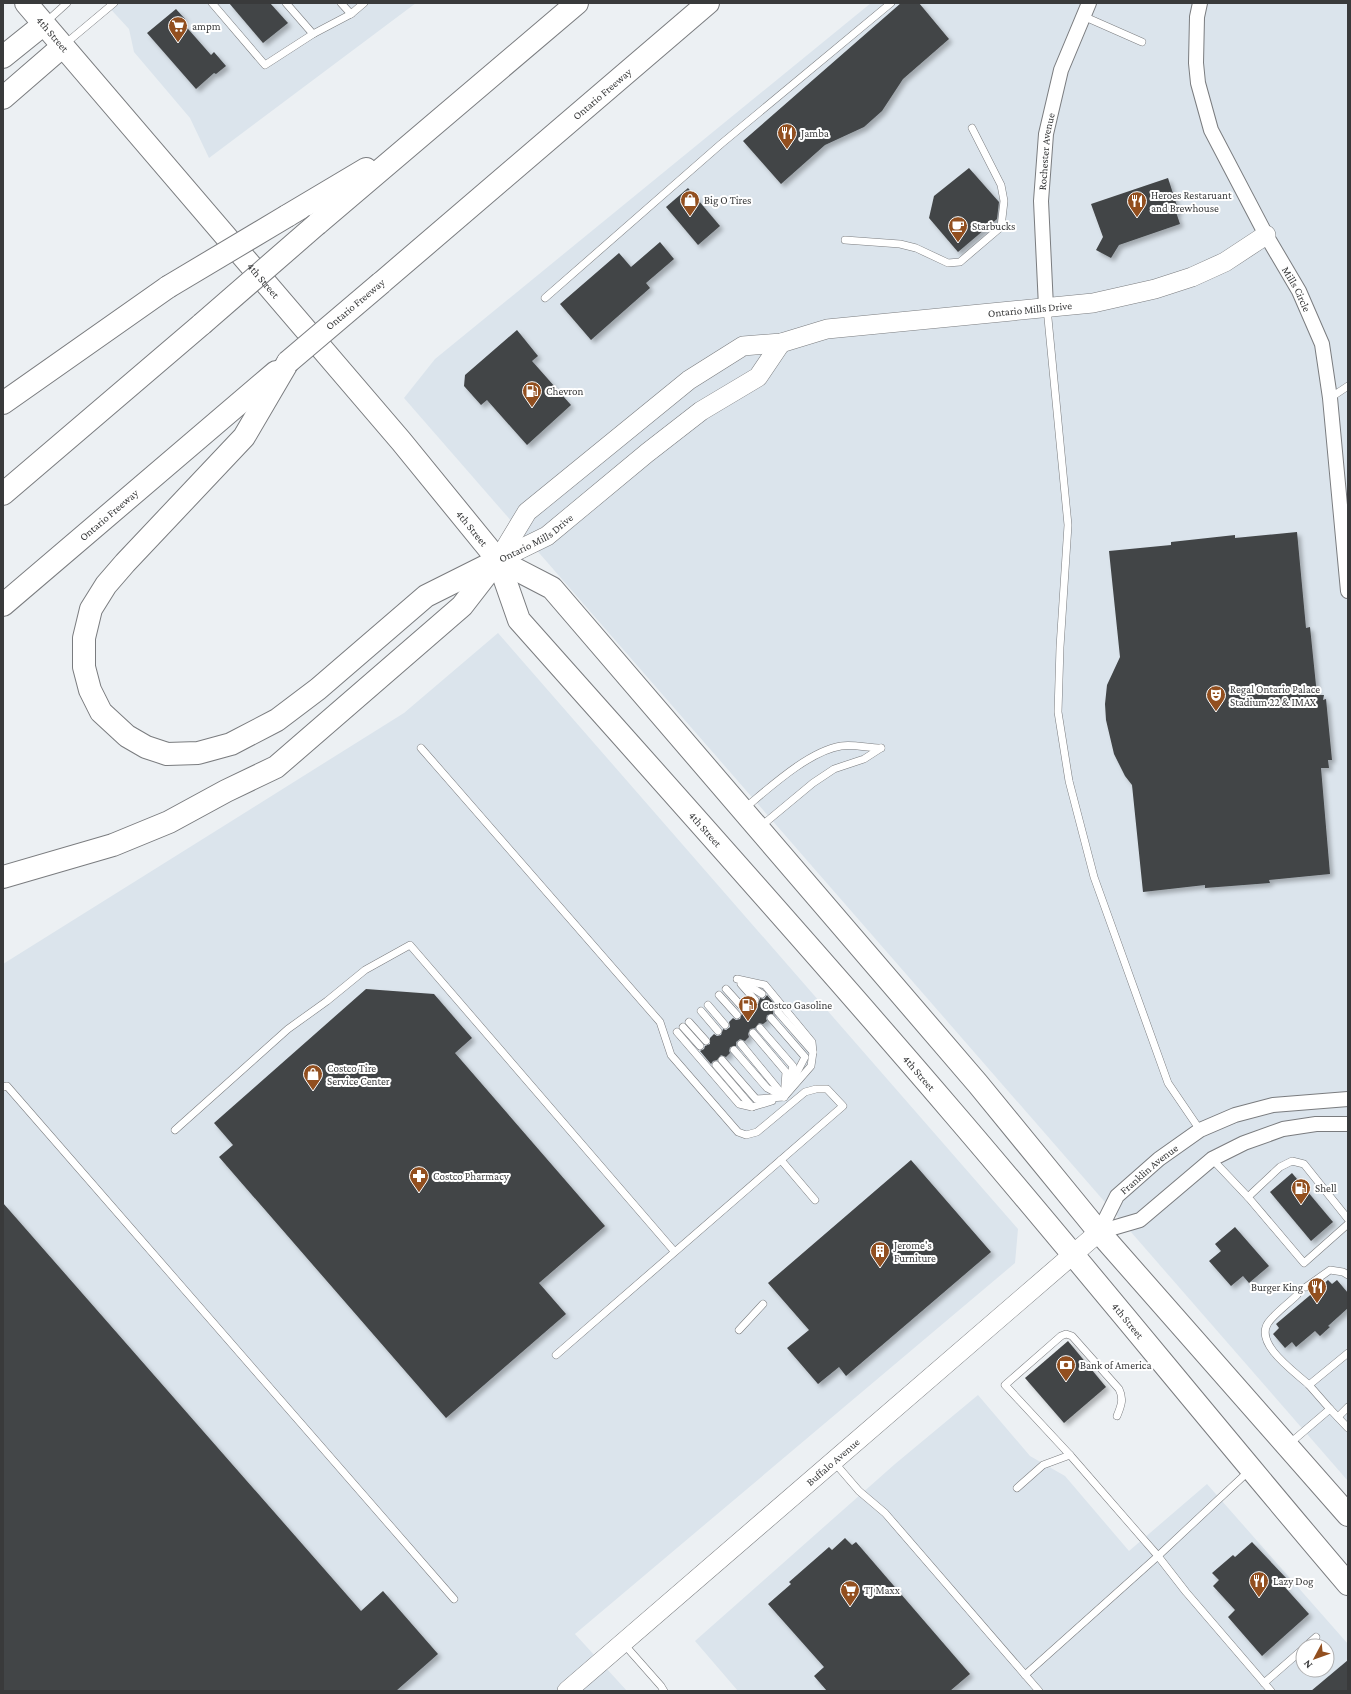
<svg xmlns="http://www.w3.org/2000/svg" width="1351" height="1694" font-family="'Crimson Pro',serif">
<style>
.built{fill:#dbe4ec;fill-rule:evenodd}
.building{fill:#424547;filter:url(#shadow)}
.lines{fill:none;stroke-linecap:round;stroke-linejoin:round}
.lane-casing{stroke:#7a7c7f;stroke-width:8}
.street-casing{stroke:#7a7c7f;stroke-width:16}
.secondary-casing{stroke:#7a7c7f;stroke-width:20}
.primary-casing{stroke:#7a7c7f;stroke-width:24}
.highway-casing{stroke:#7a7c7f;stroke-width:24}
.lane{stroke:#fff;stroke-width:7}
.street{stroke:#fff;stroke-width:14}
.secondary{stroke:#fff;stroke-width:19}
.primary{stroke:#fff;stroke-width:22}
.highway{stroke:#fff;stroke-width:22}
.highway-bridge-casing{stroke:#7a7c7f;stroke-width:24;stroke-linecap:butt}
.highway-bridge{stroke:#fff;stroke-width:22}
.labels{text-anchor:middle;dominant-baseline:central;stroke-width:4;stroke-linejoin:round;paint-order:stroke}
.poi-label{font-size:11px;fill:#393a3b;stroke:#fff;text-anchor:start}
.street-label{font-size:11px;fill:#393a3b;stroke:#fff}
</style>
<defs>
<filter id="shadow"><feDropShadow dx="3.5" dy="3.5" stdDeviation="2" flood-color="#0004"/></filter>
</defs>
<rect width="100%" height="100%" fill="#ecf0f3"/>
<g class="built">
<path d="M105 3H416L209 158 190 118 134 52 129 29Z"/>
<path d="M871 3H1348V1481L404 398 435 359Z"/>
<path d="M498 633 1018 1229 1015 1263 575 1634 627 1691H3V964L404 713Z"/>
<path d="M978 1395 1030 1456 1065 1476 1129 1551 1207 1484 1348 1644V1691H738L695 1641 895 1464ZM1303 1646H1327V1670H1303Z"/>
</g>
<g class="building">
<path d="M229 3H270L288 23 263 43Z"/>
<path d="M901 3H919L949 39 903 79 882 111 864 127 825 145 781 184 743 141Z"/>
<path d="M176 9 185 19 182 22 211 55 214 52 226 66 216 74 214 73 196 89 147 33Z"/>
<path d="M969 168 999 202 997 219 958 252 929 218 934 196Z"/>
<path d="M1168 178 1179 212H1176L1180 224 1119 245 1111 258 1096 250 1103 237 1091 204Z"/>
<path d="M688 188 720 226 698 245 666 207Z"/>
<path d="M660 242 674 259 646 283 650 288 591 340 560 304 619 253 631 267Z"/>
<path d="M517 330 538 356 532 361 571 405 527 445 487 400 481 405 464 386 465 375Z"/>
<path d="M1297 532 1306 628 1310 627 1317 695H1324L1323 700 1326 699 1332 760H1328L1329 768H1321L1330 874 1269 880 1270 883 1205 888V885L1143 892 1132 785 1125 776 1114 754 1106 720 1105 704 1107 685 1120 657 1109 551 1171 545V542L1235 535V538Z"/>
<path d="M366 989 434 994 472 1038 455 1053 605 1226 539 1283 566 1314 446 1418 219 1157 233 1145 214 1123Z"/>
<path d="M767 995 777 1007 773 1010V1014L767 1015 766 1019 767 1021 763 1024 759 1023 755 1028 750 1029 748 1034 749 1037 745 1041 740 1039 736 1042V1046L730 1047 729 1051 730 1053 726 1057 721 1055 717 1060 713 1061 711 1064 700 1051 704 1049 705 1046 710 1044V1038L714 1034 717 1036 721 1035 723 1029 726 1030 730 1027 729 1022 733 1018 736 1020 740 1019 742 1013 745 1014 749 1011 748 1006 751 1003 754 1005 758 1004 760 998 764 999Z"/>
<path d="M911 1160 991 1252 846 1376 839 1367 818 1384 787 1348 809 1330 768 1283Z"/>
<path d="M1292 1173 1333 1222 1311 1241 1270 1192Z"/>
<path d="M3 1203 361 1611 383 1591 438 1654 396 1691H3Z"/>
<path d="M1235 1227 1269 1266 1249 1283 1243 1276 1231 1286 1209 1261 1221 1251 1215 1244Z"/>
<path d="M1328 1280 1332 1284 1337 1280 1348 1293V1308L1328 1326 1330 1327 1320 1336 1315 1331 1296 1347 1292 1342 1285 1348 1273 1334 1279 1328 1276 1324Z"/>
<path d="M1068 1341 1106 1387 1064 1423 1025 1378Z"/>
<path d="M845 1538 852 1545 856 1542 970 1674 950 1691H827L814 1676 824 1667 768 1604 791 1584 789 1582 829 1547 832 1550Z"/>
<path d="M1252 1542 1288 1580 1283 1585 1309 1614 1262 1656 1228 1617 1235 1610 1213 1586 1219 1580 1212 1573 1233 1555 1235 1557Z"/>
<path d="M1348 1660V1691H1311Z"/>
</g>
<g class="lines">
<defs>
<g id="lane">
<path d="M212 3 265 65 313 34"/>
<path d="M286 3 313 34 351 14"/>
<path d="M341 3 351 14 364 3"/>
<path d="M1083 16 1142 42"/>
<path d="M45 23 67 3"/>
<path d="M65 44 114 3"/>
<path d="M845 240 900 244 916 248 948 263 960 262 1001 227 1004 201 1001 185 972 128"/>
<path d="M545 298 721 144 891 3"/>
<path d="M1047 308 1068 525 1060 647 1058 712 1069 781 1094 877 1168 1083 1200 1130"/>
<path d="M1330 398 1348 386"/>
<path d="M421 748 660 1022 671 1055 738 1132 746 1135 757 1132 805 1092 816 1089H827L843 1106 556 1355"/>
<path d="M745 808C769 788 809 751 841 746 853 744 868 748 881 748"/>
<path d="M760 827 813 783 834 769 864 759 881 748"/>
<path d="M737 979 765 985 812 1042 813 1052"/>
<path d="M743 982 762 994"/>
<path d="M741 984 755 1000"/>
<path d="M726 989 744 1009"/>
<path d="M719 995 737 1015"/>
<path d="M708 1005 725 1025"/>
<path d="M701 1011 718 1031"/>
<path d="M771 1018 805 1057 790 1086"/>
<path d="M689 1022 706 1041"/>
<path d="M683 1027 700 1046"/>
<path d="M760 1028 793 1066 789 1081"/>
<path d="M677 1032 739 1104 752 1107"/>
<path d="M753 1033 786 1072 784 1097"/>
<path d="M741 1044 783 1095"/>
<path d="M734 1050 767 1088 784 1097"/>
<path d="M722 1060 756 1099 784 1097 811 1066 813 1052 778 1012"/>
<path d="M716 1065 752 1107 772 1101"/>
<path d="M3 1087 7 1086 454 1599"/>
<path d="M175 1130 288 1029 327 1001 365 970 410 945 674 1251"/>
<path d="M1212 1159 1248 1197"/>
<path d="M781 1160 815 1200"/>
<path d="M1348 1219 1304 1164 1292 1161 1280 1167 1248 1197 1304 1263 1348 1224"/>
<path d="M1306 1287 1330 1270 1343 1272 1348 1275"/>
<path d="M1297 1295C1289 1303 1274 1314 1268 1323 1254 1344 1295 1372 1309 1385"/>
<path d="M739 1330 763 1304"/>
<path d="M1330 1409 1309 1385 1348 1353"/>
<path d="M1338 1417 1348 1407"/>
<path d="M1289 1444 1330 1409 1348 1428"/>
<path d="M1070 1455 1005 1385 1061 1336 1066 1334 1072 1336 1119 1389C1124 1399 1121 1406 1117 1416"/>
<path d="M834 1462 859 1491 885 1513 1039 1691"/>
<path d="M1017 1488 1043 1465 1070 1455 1158 1556 1186 1592 1271 1691"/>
<path d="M623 1643 661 1686 664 1691"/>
<path d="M1306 1646 1316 1637"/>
<path d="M1025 1675 1158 1556 1250 1470"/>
<path d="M1264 1683 1303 1649"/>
</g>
<g id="street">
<path id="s1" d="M1200 3 1197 17 1196 63 1198 83 1211 130 1266 235 1299 291 1322 344 1330 398 1348 591"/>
<path id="s2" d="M1046 307 1041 201 1046 134 1061 70 1089 3"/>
<path id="s3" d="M1099 1232 1117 1196 1159 1159 1200 1130 1235 1115 1273 1105 1348 1099"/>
<path d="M1099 1232 1140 1220 1212 1159 1244 1143 1283 1129 1316 1124H1348"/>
</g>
<g id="secondary">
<path id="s4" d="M498 560 527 512 689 380 743 346 781 343 827 329 1093 303 1155 289 1192 277 1225 262 1266 235"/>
<path id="s5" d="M498 560 547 536 647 453 701 411 758 377 781 343"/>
<path id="s6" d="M567 1691 1099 1232"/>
</g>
<g id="primary">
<path id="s7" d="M26 3 401 441 498 560 519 620C663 782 809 944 950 1109 1085 1266 1214 1427 1348 1584"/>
<path d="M498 560 552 588 978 1084 1099 1232 1348 1515"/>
</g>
<g id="highway">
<path d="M3 57 44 24"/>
<path d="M3 98 63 46"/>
<path d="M287 216 366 169"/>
<path d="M317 224 577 3"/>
<path id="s8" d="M381 283 708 3"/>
<path d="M288 362 244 437 125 563 106 585 91 609 84 638V667L90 690 101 712 127 736 146 747 167 754 198 753 231 744 277 720 318 689 426 596 498 560"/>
<path d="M3 403 168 287"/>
<path d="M3 494 202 324"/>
<path id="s9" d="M3 605 276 372"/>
<path d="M3 877 113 845 169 822 226 791 276 767 462 606 493 566"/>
</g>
</defs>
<use href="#lane" class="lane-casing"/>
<use href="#street" class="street-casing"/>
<use href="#secondary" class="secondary-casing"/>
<use href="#primary" class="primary-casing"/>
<use href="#highway" class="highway-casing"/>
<use href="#lane" class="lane"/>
<use href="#street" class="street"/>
<use href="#secondary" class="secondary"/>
<use href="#primary" class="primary"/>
<use href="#highway" class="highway"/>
<defs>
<g id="highway-bridge">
<path d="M168 287 287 216"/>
<path d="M202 324 317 224"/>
<path d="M288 362 381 283"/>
</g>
</defs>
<use href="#highway-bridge" class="highway-bridge-casing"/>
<use href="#highway-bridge" class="highway-bridge"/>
</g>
<defs>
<symbol id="supermarket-pin" viewBox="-11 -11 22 30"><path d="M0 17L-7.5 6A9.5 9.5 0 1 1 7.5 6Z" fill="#924f1f" stroke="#fff"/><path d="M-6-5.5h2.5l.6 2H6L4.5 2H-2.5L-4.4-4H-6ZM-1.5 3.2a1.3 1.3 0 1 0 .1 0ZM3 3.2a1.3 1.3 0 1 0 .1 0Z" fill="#fff"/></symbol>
<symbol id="restaurant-pin" viewBox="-11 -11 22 30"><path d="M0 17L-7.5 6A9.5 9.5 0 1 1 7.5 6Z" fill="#924f1f" stroke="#fff"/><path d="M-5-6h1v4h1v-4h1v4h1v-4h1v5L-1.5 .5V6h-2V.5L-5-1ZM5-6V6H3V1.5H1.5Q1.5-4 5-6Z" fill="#fff"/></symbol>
<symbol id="shop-pin" viewBox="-11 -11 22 30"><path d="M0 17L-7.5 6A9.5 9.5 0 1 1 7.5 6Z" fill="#924f1f" stroke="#fff"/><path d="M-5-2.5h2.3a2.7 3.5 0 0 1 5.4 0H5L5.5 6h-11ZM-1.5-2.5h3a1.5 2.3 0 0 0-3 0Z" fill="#fff"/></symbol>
<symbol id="cafe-pin" viewBox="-11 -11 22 30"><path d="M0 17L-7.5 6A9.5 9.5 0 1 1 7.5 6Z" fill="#924f1f" stroke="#fff"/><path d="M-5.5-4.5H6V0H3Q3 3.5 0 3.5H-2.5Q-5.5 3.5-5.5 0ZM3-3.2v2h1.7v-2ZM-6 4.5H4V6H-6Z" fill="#fff"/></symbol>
<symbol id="fuel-pin" viewBox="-11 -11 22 30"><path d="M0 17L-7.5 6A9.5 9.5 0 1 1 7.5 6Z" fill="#924f1f" stroke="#fff"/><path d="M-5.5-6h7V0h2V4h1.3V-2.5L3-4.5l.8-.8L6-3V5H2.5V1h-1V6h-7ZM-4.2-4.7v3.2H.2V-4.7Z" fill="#fff"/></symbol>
<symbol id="theatre-pin" viewBox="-11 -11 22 30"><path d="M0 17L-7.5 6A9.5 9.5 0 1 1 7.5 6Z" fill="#924f1f" stroke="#fff"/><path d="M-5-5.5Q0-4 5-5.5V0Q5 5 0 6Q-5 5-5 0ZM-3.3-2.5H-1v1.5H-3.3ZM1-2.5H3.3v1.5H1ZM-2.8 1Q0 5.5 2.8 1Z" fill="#fff"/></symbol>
<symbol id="pharmacy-pin" viewBox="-11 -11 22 30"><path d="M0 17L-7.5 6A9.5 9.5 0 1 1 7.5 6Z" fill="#924f1f" stroke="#fff"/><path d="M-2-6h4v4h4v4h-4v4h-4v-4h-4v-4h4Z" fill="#fff"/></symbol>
<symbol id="building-pin" viewBox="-11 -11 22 30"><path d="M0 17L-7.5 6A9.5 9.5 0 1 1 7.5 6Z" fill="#924f1f" stroke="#fff"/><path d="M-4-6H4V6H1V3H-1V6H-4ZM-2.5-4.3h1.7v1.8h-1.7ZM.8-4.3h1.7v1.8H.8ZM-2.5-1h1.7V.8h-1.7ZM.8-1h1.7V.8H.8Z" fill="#fff"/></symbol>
<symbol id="bank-pin" viewBox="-11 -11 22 30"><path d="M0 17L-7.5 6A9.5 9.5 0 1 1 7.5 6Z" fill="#924f1f" stroke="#fff"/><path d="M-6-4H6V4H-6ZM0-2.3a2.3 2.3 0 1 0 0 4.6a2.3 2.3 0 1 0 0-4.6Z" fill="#fff"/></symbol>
</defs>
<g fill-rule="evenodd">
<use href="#supermarket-pin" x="167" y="15" width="22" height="30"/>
<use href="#restaurant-pin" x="776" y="122" width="22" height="30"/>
<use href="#shop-pin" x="679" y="189" width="22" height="30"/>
<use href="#restaurant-pin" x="1126" y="190" width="22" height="30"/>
<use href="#cafe-pin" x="947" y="215" width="22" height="30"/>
<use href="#fuel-pin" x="521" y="380" width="22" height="30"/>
<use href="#theatre-pin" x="1205" y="684" width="22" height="30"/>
<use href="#fuel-pin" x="737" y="994" width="22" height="30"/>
<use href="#shop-pin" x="302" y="1063" width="22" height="30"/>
<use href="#pharmacy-pin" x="408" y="1165" width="22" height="30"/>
<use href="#fuel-pin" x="1290" y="1177" width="22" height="30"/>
<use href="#building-pin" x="869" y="1240" width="22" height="30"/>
<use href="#restaurant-pin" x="1306" y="1276" width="22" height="30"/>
<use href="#bank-pin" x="1055" y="1354" width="22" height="30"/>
<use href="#restaurant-pin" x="1248" y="1570" width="22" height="30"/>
<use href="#supermarket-pin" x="839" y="1579" width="22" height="30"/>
</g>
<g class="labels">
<g class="poi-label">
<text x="192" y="26">ampm</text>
<text x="801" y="133">Jamba</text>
<text x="1151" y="195">Heroes Restaruant<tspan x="1151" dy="13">and Brewhouse</tspan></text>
<text x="704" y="200">Big O Tires</text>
<text x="972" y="226">Starbucks</text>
<text x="546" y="391">Chevron</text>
<text x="1230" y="689">Regal Ontario Palace<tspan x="1230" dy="13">Stadium 22 &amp; IMAX</tspan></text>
<text x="762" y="1005">Costco Gasoline</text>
<text x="327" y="1068">Costco Tire<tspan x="327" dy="13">Service Center</tspan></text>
<text x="433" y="1176">Costco Pharmacy</text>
<text x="1315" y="1188">Shell</text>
<text x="894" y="1245">Jerome's<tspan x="894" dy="13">Furniture</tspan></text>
<text x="1303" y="1287" text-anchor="end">Burger King</text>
<text x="1080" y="1365">Bank of America</text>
<text x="1273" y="1581">Lazy Dog</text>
<text x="864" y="1590">TJ Maxx</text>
</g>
<g class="street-label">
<text stroke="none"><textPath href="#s7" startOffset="41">4th Street</textPath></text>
<text stroke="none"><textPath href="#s8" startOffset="291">Ontario Freeway</textPath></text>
<text stroke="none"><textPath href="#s2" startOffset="156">Rochester Avenue</textPath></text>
<text stroke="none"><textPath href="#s7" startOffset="365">4th Street</textPath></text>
<text stroke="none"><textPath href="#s1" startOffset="310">Mills Circle</textPath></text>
<text transform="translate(355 304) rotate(-40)">Ontario Freeway</text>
<text stroke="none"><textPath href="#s4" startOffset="619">Ontario Mills Drive</textPath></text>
<text stroke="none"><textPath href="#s9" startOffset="139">Ontario Freeway</textPath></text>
<text stroke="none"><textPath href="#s7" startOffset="689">4th Street</textPath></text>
<text stroke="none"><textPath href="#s5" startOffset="44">Ontario Mills Drive</textPath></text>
<text stroke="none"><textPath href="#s7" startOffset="1074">4th Street</textPath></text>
<text stroke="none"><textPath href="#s7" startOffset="1398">4th Street</textPath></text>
<text stroke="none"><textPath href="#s3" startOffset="82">Franklin Avenue</textPath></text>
<text stroke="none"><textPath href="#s7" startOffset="1722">4th Street</textPath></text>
<text stroke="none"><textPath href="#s6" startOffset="351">Buffalo Avenue</textPath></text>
</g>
</g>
<rect width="1351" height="1694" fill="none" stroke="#393a3b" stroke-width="8"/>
<g transform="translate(1315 1658) rotate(229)"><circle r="19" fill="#ffffff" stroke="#b0b0b1"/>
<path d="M0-3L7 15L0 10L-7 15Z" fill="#924f1f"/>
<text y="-6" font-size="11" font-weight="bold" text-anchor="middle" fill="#393a3b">N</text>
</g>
</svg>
